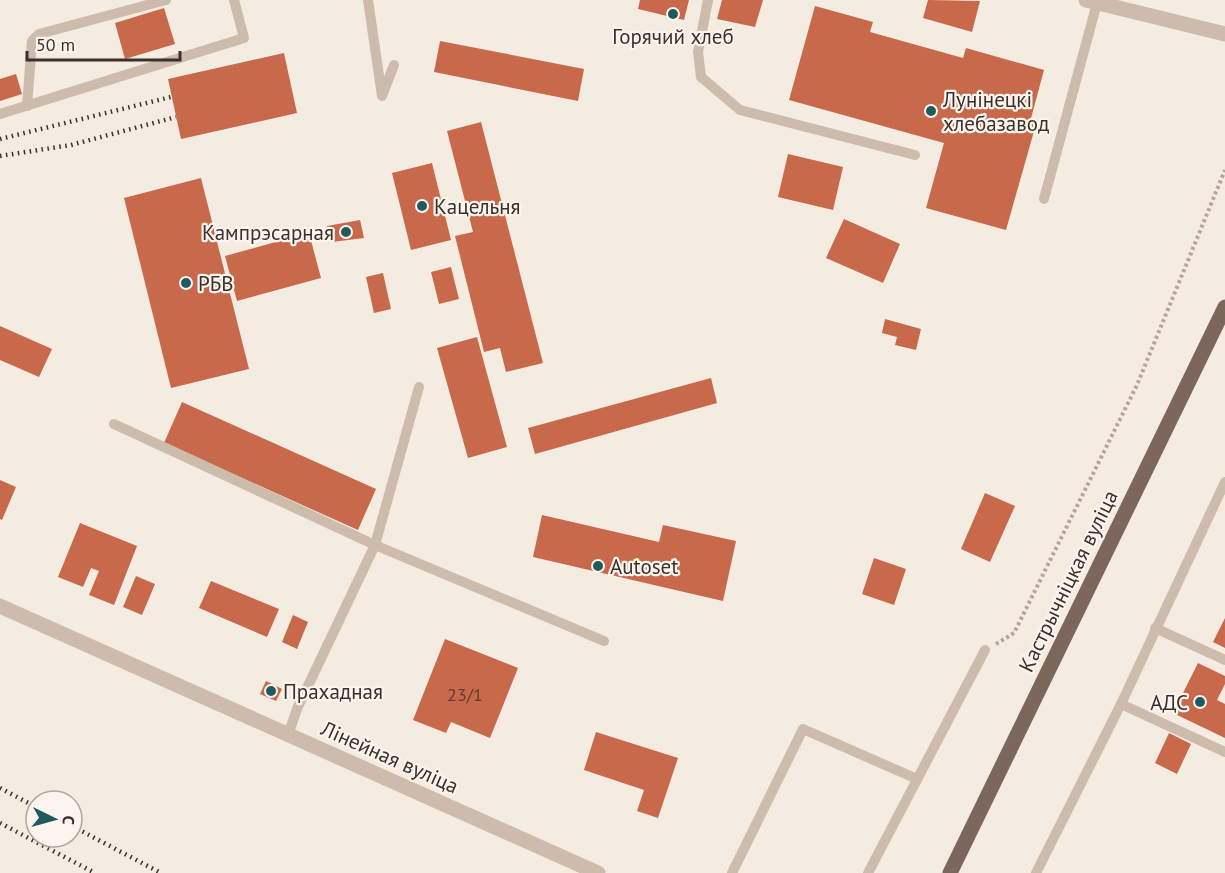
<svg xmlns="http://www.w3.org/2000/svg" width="1225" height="873" font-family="'PT Sans',sans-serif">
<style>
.building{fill:#c8694b}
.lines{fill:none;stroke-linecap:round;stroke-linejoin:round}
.path{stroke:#b9a596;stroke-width:4;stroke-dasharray:3 3;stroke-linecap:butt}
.service{stroke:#cdbbac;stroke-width:10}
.minor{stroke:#cdbbac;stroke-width:15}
.tertiary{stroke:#cdbbac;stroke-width:15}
.primary{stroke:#7d675c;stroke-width:15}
.rail{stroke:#3b302b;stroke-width:4.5;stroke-dasharray:1.5 4.5;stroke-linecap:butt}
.poi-dot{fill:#1f5a5e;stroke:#fbf5ee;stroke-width:2}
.labels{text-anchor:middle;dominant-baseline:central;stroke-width:4.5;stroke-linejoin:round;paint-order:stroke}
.number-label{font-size:18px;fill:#5e3e33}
.poi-label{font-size:21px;fill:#3b302b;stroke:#fbf5ee;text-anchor:start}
.street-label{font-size:21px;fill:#3b302b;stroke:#fbf5ee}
</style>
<rect width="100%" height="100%" fill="#f4ebe1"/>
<g class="building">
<path d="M640 0H689L684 20 638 9Z"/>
<path d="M722 0H763L755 27 717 19Z"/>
<path d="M928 0 980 1 972 32 923 18Z"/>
<path d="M815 6 873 22 870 32 963 58 966 48 1044 70 1030 122 1036 124 1006 230 926 208 944 143 789 100Z"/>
<path d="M164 8 175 44 125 59 115 23Z"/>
<path d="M440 41 584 69 578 101 434 72Z"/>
<path d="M284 53 297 113 181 139 168 79Z"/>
<path d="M16 74 22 94 0 101V79Z"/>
<path d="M481 122 543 363 506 372 500 348 484 352 455 236 473 232 447 131Z"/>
<path d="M788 154 843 167 833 210 778 197Z"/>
<path d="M432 163 451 240 411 250 392 173Z"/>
<path d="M201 178 249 369 171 388 124 198Z"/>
<path d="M844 219 900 244 883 283 826 258Z"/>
<path d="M360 220 364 238 332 242 327 226Z"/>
<path d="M309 233 321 278 237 301 225 256Z"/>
<path d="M451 267 459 299 439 304 431 272Z"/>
<path d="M383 273 391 309 374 313 366 277Z"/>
<path d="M885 319 921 329 916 350 895 345 897 337 882 333Z"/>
<path d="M0 326 52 349 39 377 0 360Z"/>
<path d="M477 337 507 447 468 458 437 348Z"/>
<path d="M711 378 717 403 535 454 528 428Z"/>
<path d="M182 402 376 489 358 530 164 443Z"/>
<path d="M0 480 16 487 2 520 0 519Z"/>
<path d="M985 493 1015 506 990 562 961 549Z"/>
<path d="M542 515 659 542 663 525 736 541 723 601 533 557Z"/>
<path d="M80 523 137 546 114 605 89 595 99 571 91 568 83 587 58 577Z"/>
<path d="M874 558 906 569 894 605 862 594Z"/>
<path d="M136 576 155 584 142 615 123 607Z"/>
<path d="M211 581 279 609 267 637 199 608Z"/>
<path d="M293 615 308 622 297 649 282 642Z"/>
<path d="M1225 618V648L1213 642Z"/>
<path d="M445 639 518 668 490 738 451 722 446 733 413 720Z"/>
<path d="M1198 663 1225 676V684L1217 700 1225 704V738L1173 713Z"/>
<path d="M266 681 282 689 276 701 260 694Z"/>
<path d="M596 732 678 758 658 818 637 811 644 790 584 770Z"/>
<path d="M1169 733 1191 744 1177 774 1155 763Z"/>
</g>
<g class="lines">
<path class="path" d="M996 644 1014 633 1137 385 1225 170"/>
<g class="service">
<path d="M368 0 382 96 394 65"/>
<path d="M708 0 698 52 701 77 740 110 915 155"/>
<path d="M27 106 32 41 39 34 166 0"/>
<path d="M0 114 244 38 234 0"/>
<path d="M1044 199 1097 3"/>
<path d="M114 424 375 545 604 641"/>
<path d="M1155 628 1225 660"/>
<path d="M1121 704 1225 752"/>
<path d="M288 735 297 709 375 545 419 387"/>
<path d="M732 873 803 729 917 779"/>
<path d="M868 873 985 650"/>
<path d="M1036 873 1121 704 1225 482"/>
</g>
<path class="minor" d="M0 606 598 873"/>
<path class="tertiary" d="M1086 0 1225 34"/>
<path class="primary" d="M950 873 1225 307"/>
<g class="rail">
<path d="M0 139 171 97"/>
<path d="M0 156 71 145 176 117"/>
<path d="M0 788 36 807"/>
<path d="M0 823 95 873"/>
<path d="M72 826 161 873"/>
</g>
</g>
<g class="poi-dot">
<circle cx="673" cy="14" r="6"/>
<circle cx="931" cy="111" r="6"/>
<circle cx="422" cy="206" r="6"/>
<circle cx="346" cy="232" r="6"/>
<circle cx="186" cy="283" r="6"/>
<circle cx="598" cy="566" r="6"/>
<circle cx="271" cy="691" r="6"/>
<circle cx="1200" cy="702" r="6"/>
</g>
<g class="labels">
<g class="number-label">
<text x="465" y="694">23/1</text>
</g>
<g class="poi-label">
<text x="673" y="36" text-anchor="middle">Горячий хлеб</text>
<text x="943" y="99">Лунінецкі<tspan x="943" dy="24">хлебазавод</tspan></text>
<text x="434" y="206">Кацельня</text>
<text x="334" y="232" text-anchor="end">Кампрэсарная</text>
<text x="198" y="283">РБВ</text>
<text x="610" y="566">Autoset</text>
<text x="283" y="691">Прахадная</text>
<text x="1188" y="702" text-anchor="end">АДС</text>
</g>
<g class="street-label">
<text transform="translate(1068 581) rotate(-64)">Кастрычніцкая вуліца</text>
<text transform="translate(390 757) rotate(24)">Лінейная вуліца</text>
</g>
</g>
<g transform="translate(54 819) rotate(95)"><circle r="28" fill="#fbf5ee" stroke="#aea6a0" stroke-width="1.5"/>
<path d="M0-4.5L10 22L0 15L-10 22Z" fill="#1f5a5e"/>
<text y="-9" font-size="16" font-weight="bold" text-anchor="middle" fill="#3b302b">С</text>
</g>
<path d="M27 51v9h153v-9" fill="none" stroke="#3b302b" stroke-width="3"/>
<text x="36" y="51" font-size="18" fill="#3b302b" stroke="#fbf5ee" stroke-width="4.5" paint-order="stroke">50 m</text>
</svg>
